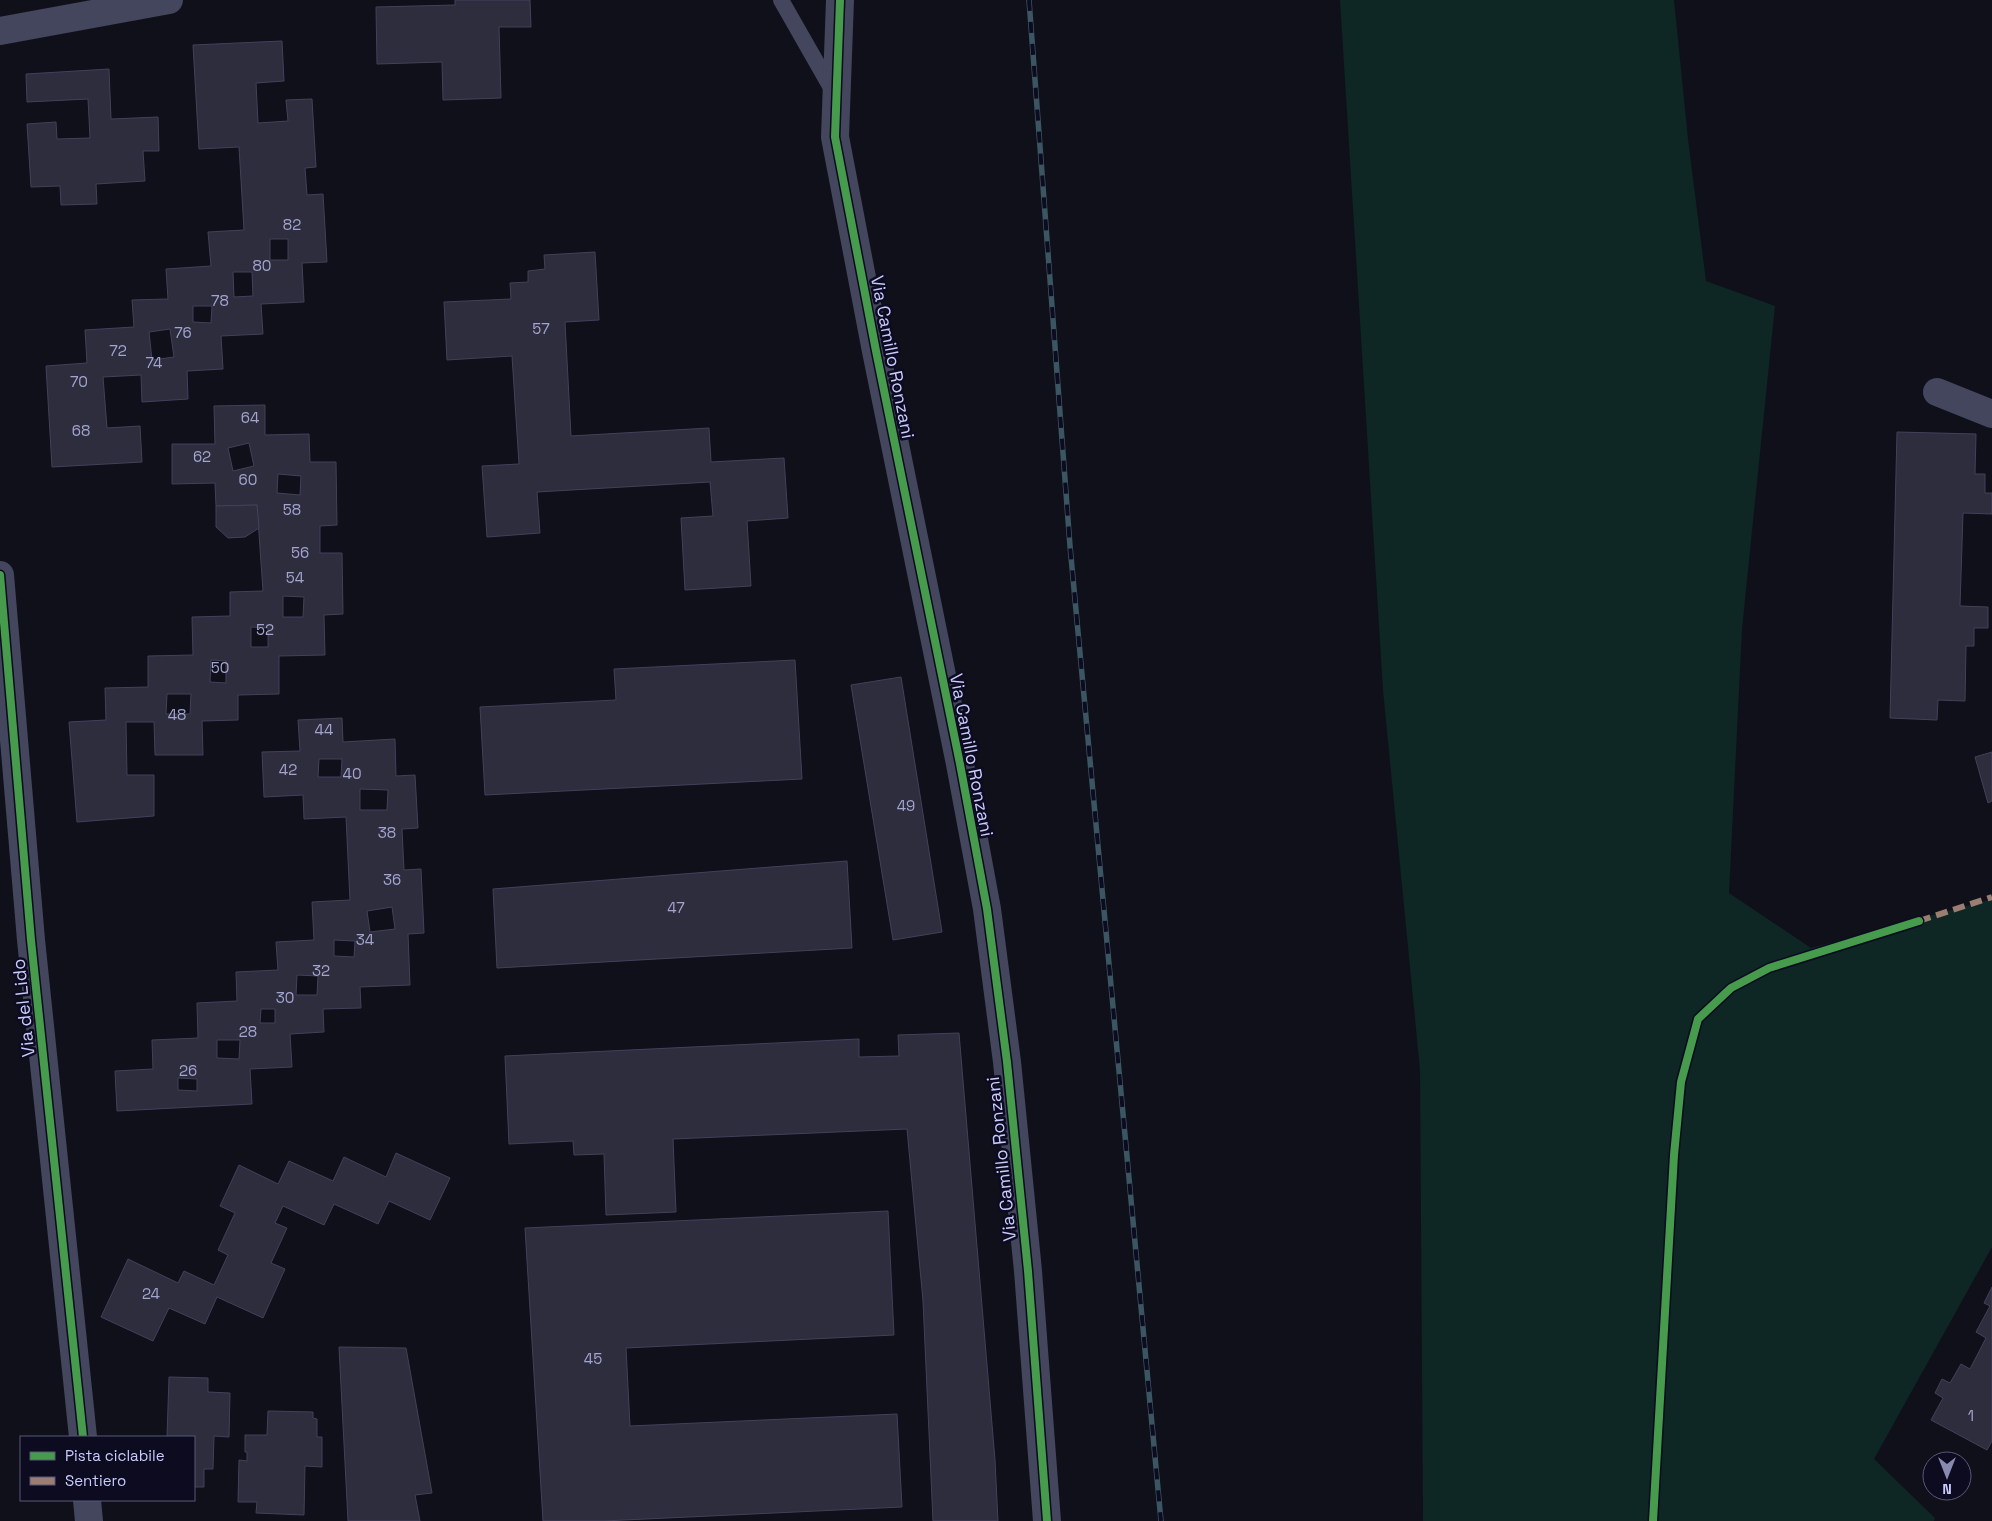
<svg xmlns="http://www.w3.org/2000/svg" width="1992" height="1521" font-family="'Space Grotesk',sans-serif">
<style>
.green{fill:#0e2624}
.building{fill:#2d2d3e;stroke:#42415a;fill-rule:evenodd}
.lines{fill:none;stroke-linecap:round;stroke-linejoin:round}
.lane{stroke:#43465c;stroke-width:16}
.street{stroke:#43465c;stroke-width:28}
.rail-casing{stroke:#3b5662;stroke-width:5.5}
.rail{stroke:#0c0b20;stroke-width:4;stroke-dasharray:11;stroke-linecap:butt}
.quiet{stroke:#9b7d72;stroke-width:6;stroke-dasharray:12 6;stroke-linecap:butt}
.cycleway-casing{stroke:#0c0b20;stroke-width:11}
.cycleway{stroke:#469c4c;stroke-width:8}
.labels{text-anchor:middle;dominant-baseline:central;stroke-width:5;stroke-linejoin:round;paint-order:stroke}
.number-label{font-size:15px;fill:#a3a4cf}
.street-label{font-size:18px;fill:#cacbff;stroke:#0c0b20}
</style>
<rect width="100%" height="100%" fill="#10101b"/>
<path class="green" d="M1340 0H1674L1688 139 1706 281 1775 306 1742 629 1729 893 1811 948 1992 899V1247L1874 1459 1935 1518 1934 1521H1423L1420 1070 1383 690Z"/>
<g class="building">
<path d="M455 0H530L531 27H499L501 98 443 100 442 62 377 64 376 7 455 5Z"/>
<path d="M282 41 284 81 256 83 258 123 288 121 286 100 312 99 316 167 305 168 307 195 323 194 327 262 302 263 304 302 261 304 263 334 221 336 223 369 187 371 188 399 142 402 141 375 103 377 107 428 140 426 142 462 52 467 46 366 87 363 85 330 134 327 132 300 168 299 166 269 211 266 208 232 244 230 239 147 199 149 193 45ZM270 239H288V260H270ZM233 272H252L253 296 234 297ZM193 306H212L211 323 193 322ZM170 329 174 357 152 360 149 332Z"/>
<path d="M109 69 111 119 158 117 159 151H143L145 181 96 184 97 204 61 205 60 186 31 187 27 124 56 122 57 139 90 138 88 99 27 102 26 74Z"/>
<path d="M595 252 599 320 565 322 571 436 709 428 711 462 784 458 788 518 747 521 751 586 685 590 681 518 713 516 710 482 537 492 540 533 487 537 482 466 519 464 512 356 447 360 444 302 511 299 510 283 528 282V271L545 269 544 255Z"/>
<path d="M265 405V435L309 434 310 462H336L337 525 320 526V553H342L343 614 324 615 325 655 279 656V694L238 695V720L202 721 203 755H155L154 722H126L127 775H154V816L77 822 69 722 106 720 105 688 148 687V656L193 655 192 617 230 616V592L263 591 257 505 216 506 215 483 172 484V444H215L214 406ZM249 443 254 466 233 471 228 448ZM278 474 301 476 300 495 277 493ZM283 596 304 597 303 617H283ZM251 627 268 628V647H251ZM211 660 226 661V683L210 682ZM167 694H191L190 714H166Z"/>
<path d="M1897 432 1976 434 1975 474H1985V493H1992V514L1963 513 1960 606 1988 607V628H1974V646H1966L1965 701 1938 700 1937 720 1890 718Z"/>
<path d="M257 505 259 528 245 537 228 538 216 527V506Z"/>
<path d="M795 660 802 779 485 795 480 707 616 700 614 669Z"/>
<path d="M901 677 942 932 893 940 851 685Z"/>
<path d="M342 718 343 742 395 739 396 776 415 775 418 828 402 829 404 870 421 869 424 933 408 934 410 985 360 987 361 1008 323 1009 324 1032 290 1034 292 1067 250 1069 252 1104 117 1111 115 1071 153 1069 152 1040 198 1038 197 1003 237 1001 236 972 278 970 276 942 314 940 312 902 350 900 346 817 304 819 303 795 264 797 262 752 300 751 298 720ZM319 759H342L341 777H318ZM360 789 388 790 387 810H360ZM392 907 395 929 370 932 367 911ZM334 940 355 941 354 957 334 956ZM297 975 318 976 317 995H296ZM261 1009H275V1023H260ZM217 1040H240L239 1059 217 1058ZM178 1078 197 1079V1091L178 1090Z"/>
<path d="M1992 752V801L1988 803 1975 757Z"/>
<path d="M847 861 852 948 497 968 493 889Z"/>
<path d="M959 1033 995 1460 998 1521H933L923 1301 907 1129 673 1139 676 1212 606 1215 604 1154 574 1155 573 1141 509 1144 505 1056 859 1039V1057L899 1056 898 1035Z"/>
<path d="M396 1153 450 1178 430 1220 389 1201 378 1224 334 1204 324 1225 283 1206 275 1223 287 1228 271 1263 285 1269 263 1318 217 1297 205 1324 169 1308 153 1341 101 1317 128 1259 178 1283 184 1271 214 1285 228 1255 218 1250 235 1213 220 1206 239 1165 278 1184 289 1161 333 1181 344 1157 386 1177Z"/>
<path d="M888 1211 894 1335 626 1348 630 1426 897 1414 902 1507 603 1521H543L525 1228Z"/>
<path d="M1992 1287V1441L1987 1450 1931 1420 1943 1398 1935 1393 1942 1379 1950 1383 1961 1364 1970 1369 1986 1338 1976 1332 1990 1306 1984 1303Z"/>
<path d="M339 1347 406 1348 432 1493 415 1495 420 1521H348Z"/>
<path d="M169 1377 208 1378V1392L230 1393 229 1437 214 1436 213 1469H204V1487H194V1437H167Z"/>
<path d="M268 1411 313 1412V1418L317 1419V1437H322V1467L305 1466 304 1515 256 1513 257 1502H238L239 1460 247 1461V1452H245V1435H267Z"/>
</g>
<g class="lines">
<path class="lane" d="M781 0 834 93"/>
<g class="street">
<path d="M840 0 835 137 876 351 960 764 987 909 1007 1062 1028 1271 1047 1521"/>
<path d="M0 31 169 0"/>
<path d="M1937 392 1992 414"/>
<path d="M0 575 31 940 83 1437"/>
<path d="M87 1500 89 1521"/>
</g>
<defs>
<path id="rail" d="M1029 0 1070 546 1161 1521"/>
</defs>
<use href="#rail" class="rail-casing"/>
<use href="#rail" class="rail"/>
<path class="quiet" d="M1919 921 1992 897"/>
<defs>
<g id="cycleway">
<path d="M840 0 835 137 876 351 960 764 987 909 1007 1062 1028 1271 1047 1521"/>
<path d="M0 575 31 940 83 1437"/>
<path d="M1653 1521 1674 1155 1681 1082 1698 1019 1731 988 1769 968 1919 921"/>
</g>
</defs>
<use href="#cycleway" class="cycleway-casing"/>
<use href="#cycleway" class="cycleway"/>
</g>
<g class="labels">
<g class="number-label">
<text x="292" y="224">82</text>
<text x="262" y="265">80</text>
<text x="220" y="300">78</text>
<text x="541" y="328">57</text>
<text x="183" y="332">76</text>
<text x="118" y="350">72</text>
<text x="154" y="362">74</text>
<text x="79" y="381">70</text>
<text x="250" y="417">64</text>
<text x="81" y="430">68</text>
<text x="202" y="456">62</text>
<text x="248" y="479">60</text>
<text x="292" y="509">58</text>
<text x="300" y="552">56</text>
<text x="295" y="577">54</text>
<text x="265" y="629">52</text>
<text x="220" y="667">50</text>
<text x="177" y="714">48</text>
<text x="324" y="729">44</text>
<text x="288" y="769">42</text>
<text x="352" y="773">40</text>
<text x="906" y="805">49</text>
<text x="387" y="832">38</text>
<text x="392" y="879">36</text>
<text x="676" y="907">47</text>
<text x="365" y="939">34</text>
<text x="321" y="970">32</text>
<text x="285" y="997">30</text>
<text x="248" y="1031">28</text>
<text x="188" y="1070">26</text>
<text x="151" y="1293">24</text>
<text x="593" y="1358">45</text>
<text x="1971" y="1415">1</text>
</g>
<g class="street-label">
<text transform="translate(893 357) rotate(79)">Via Camillo Ronzani</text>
<text transform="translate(972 755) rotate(79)">Via Camillo Ronzani</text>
<text transform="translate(23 1008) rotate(-96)">Via del Lido</text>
<text transform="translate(1001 1159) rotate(-96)">Via Camillo Ronzani</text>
</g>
</g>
<rect x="20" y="1436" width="175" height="65" fill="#0c0b20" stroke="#585879"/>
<rect x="30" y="1452" width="25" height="8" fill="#469c4c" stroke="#585879"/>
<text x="65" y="1461" font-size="15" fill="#cacbff">Pista ciclabile</text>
<rect x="30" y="1477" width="25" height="8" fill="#9b7d72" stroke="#585879"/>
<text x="65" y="1486" font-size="15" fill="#cacbff">Sentiero</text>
<g transform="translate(1947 1476) rotate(180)"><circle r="24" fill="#0c0b20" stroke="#585879"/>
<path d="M0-4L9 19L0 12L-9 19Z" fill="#898aaf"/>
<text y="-8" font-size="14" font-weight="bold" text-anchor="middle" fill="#cacbff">N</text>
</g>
</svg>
